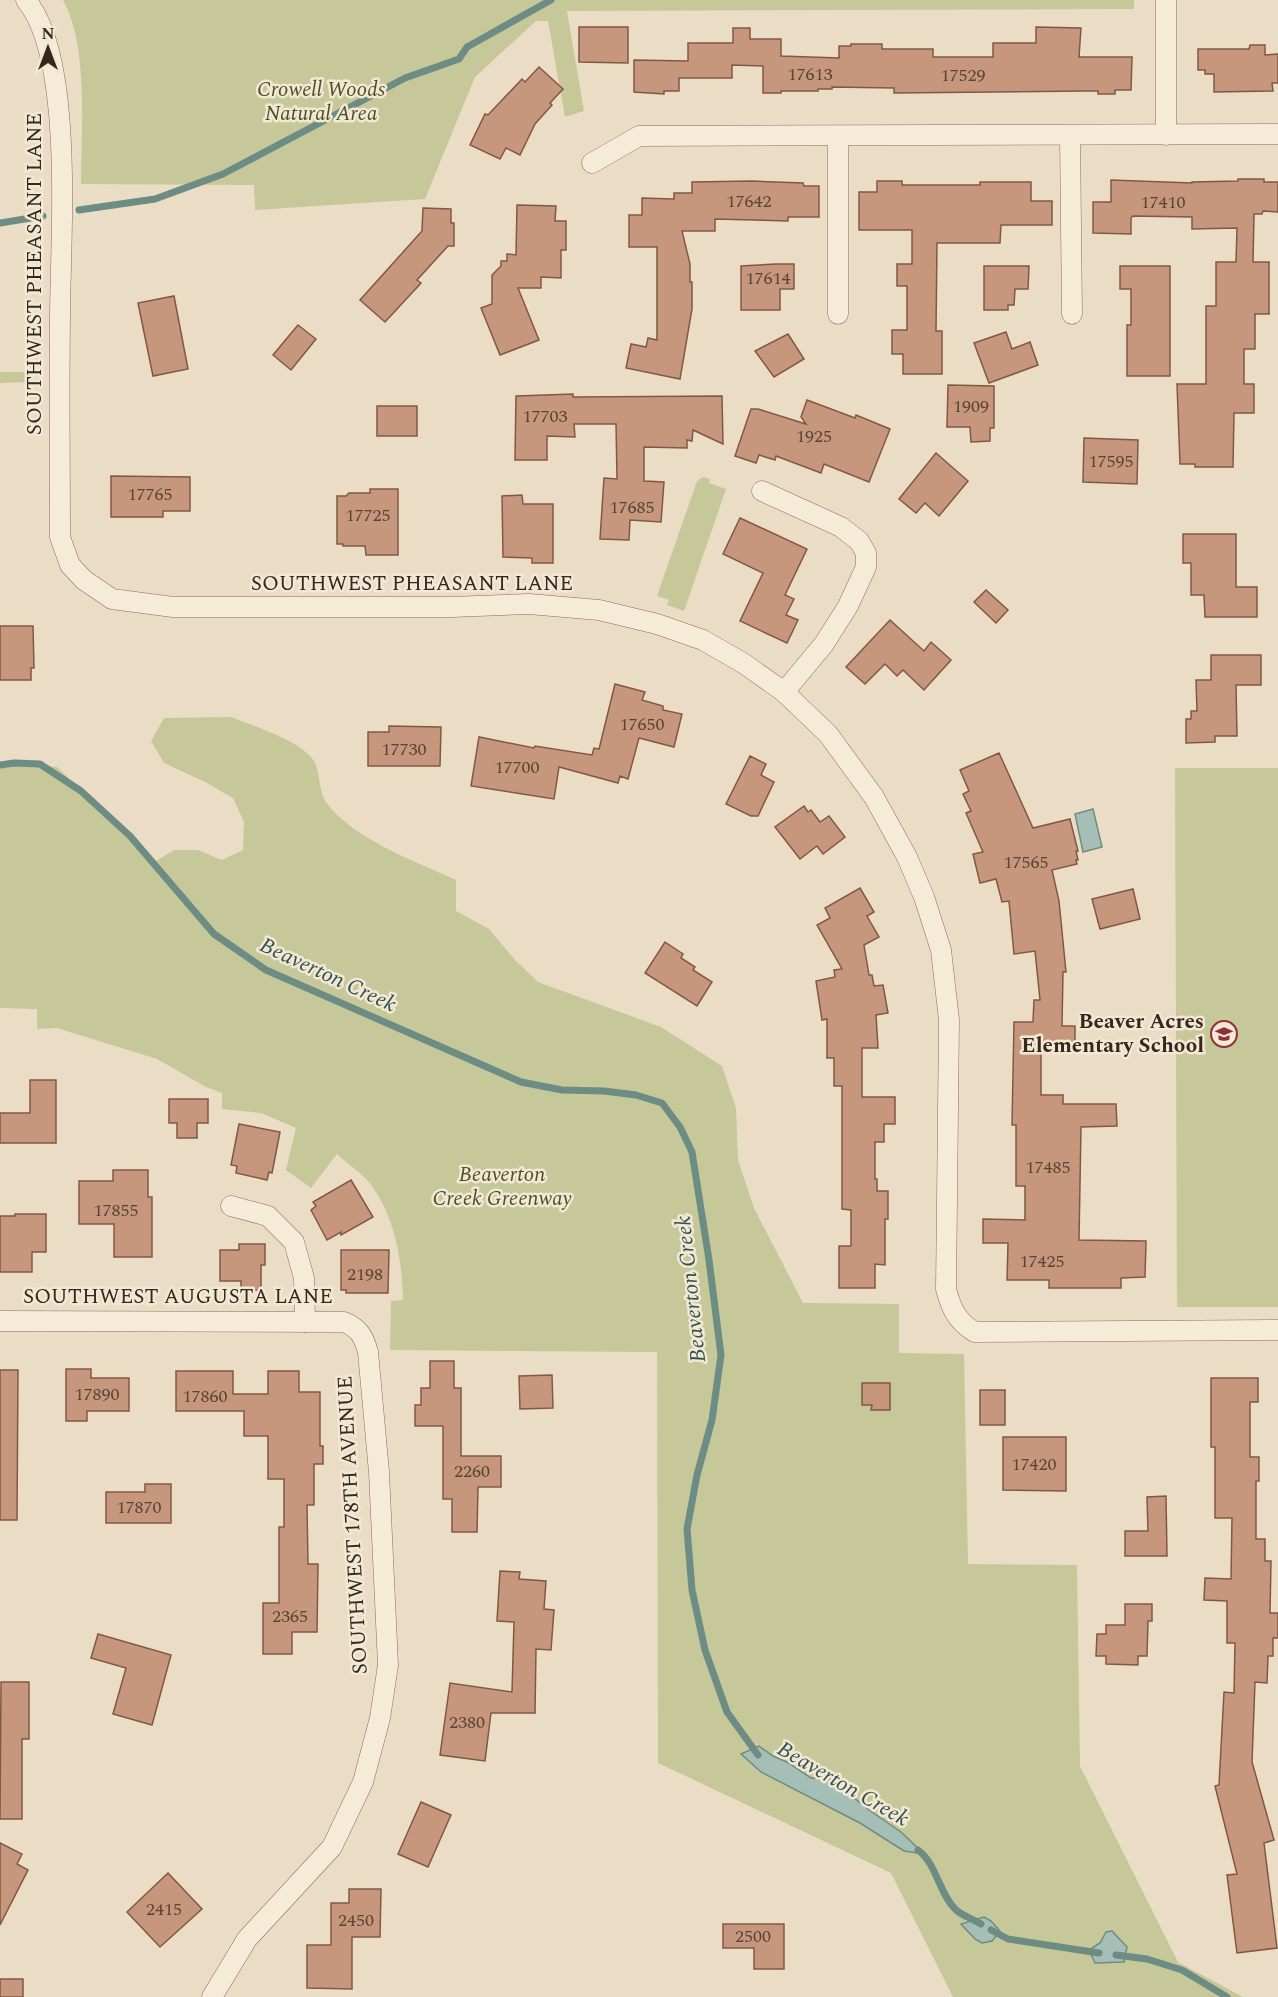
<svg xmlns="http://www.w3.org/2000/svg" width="1278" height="1997" font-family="Spectral,serif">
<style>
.green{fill:#c6c899}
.water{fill:#a6bfb6;stroke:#6d8c83;stroke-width:1.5}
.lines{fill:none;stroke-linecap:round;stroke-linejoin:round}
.stream{stroke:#6d8c83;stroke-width:7}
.building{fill:#c7977d;stroke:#825844;stroke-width:1.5}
.minor-casing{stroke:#856f5c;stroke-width:21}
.minor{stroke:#f6ebd7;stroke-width:20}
.labels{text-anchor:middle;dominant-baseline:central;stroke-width:5;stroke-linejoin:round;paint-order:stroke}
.number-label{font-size:18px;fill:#5a4436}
.park-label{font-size:21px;font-style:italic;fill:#495127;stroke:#f3e8d4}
.street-label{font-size:21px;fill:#36281f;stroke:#f3e8d4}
.poi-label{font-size:21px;font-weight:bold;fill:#36281f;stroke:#f3e8d4;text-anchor:end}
.water-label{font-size:22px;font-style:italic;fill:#2f5450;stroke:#f3e8d4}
</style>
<rect width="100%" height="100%" fill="#ebddc5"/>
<g class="green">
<path d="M63 0H1134V9L567 11 584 111 565 117 548 21H536L475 77 425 199 255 210 254 185 81 184C81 130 89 47 63 0Z"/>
<path d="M0 372H31V382L0 383Z"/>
<path d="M703 477 710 479 709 483 726 489 684 611 667 605 669 600 657 596 697 481Z"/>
<path d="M231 717C251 725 307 743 315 763 321 777 318 793 329 806 358 841 415 861 456 880V911L489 929 515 960 538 982 661 1027 722 1066 736 1108 738 1160 754 1208 803 1303 899 1304V1353L964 1354 968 1564 1077 1565 1080 1766 1178 1962 1243 1997H953L891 1873 658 1763 657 1352 390 1350 391 1301 403 1300C402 1262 396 1222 374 1189 366 1176 349 1165 337 1154L311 1188 286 1170 296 1128 261 1113 222 1109V1093L206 1087 157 1059 57 1028 37 1029V1009L0 1008V765L21 763 57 767 156 861 174 850H198L222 860 243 850 244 822 233 798 205 782 164 763 151 741 164 718Z"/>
<path d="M1175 768H1278V1307H1177Z"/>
</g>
<g class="water">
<path d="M1093 809 1102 847 1083 852 1075 814Z"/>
<path d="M759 1746 773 1756 787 1762 811 1778 831 1779 869 1810 901 1832 924 1854 904 1851 860 1823 761 1772 741 1754Z"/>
<path d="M984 1917 991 1921 1000 1931 992 1941 982 1943 975 1939 961 1924Z"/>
<path d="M1112 1931 1127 1947 1124 1962 1095 1963 1089 1950 1100 1943 1106 1932Z"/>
</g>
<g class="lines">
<g class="stream">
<path d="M79 210 155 199 223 174 405 78 459 59 467 47 551 0"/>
<path d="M0 223 43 216"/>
<path d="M0 765 14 763 40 764 81 791 130 836 214 934 266 970 521 1082 562 1090 604 1091 636 1095 662 1103 680 1127 692 1152 709 1260 721 1355 712 1420 697 1475 687 1529 692 1590 705 1650 727 1712 758 1755"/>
<path d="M918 1850C937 1864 939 1894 956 1910 963 1916 973 1919 981 1924"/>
<path d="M991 1930 1008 1939 1099 1953"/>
<path d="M1116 1955 1147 1959 1182 1970 1227 1997"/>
</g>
</g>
<g class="building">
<path d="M579 27H628V63L579 62Z"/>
<path d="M1036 27 1081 28 1079 57H1132L1131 90H1115V94H1098V91H1085L894 93V88L832 87V89H818V91H781V93H763V66L732 65V78H679V91H664V94L634 92V60L688 61V43H733V28H750V39H781V56L839 58V46H851V44H882V49H933V57H993V43H1036Z"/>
<path d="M1250 45H1265V55L1278 54V83H1272L1273 91 1214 92V74H1205V70H1198V49H1249Z"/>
<path d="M539 67 563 89 550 103 552 105 535 124 520 155 506 148 500 159 470 145 485 114 488 115 522 79 525 82Z"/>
<path d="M1238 179H1264V182H1278V212L1263 211 1262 214H1254L1253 262H1269V314H1255V349H1244V384H1254V413H1234L1233 467H1195V464H1180L1177 384H1206V306H1216V262H1236L1237 228 1192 229V217L1133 216 1131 218V234L1093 233V202H1111V180L1192 183V182L1238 181Z"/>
<path d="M752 181 803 183 804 186H819V217H788V221L715 219V231H682L690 264V282H692V309L680 379 626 368 631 344 646 347 648 338 657 340V247H629V215H642V198L674 199V193H692V182Z"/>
<path d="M877 181H902V185H980V182H1031V201H1052V225H1001L1000 243H937L936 331H942V374H903V354H892V330H907V286H897V264H912V230H859V192H877Z"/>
<path d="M517 205 556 206 555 221H566V250H561V278L541 277V288H518L539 340 500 355 481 308 492 304V275L501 266V261H507V254L516 255Z"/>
<path d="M423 208 451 209V223H454V246H448L417 280 421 283 385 322 360 300 422 231Z"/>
<path d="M776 264H794V289H780V310H741V266Z"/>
<path d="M984 266H1029L1028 289H1015L1014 305H1008V310H984Z"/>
<path d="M1120 266H1170V376H1127V325H1131V289H1120Z"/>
<path d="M174 296 188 369 153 376 138 303Z"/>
<path d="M298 325 316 339 291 370 273 355Z"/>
<path d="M1006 332 1012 349 1030 342 1038 365 989 383 974 343Z"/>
<path d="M788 334 804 359 774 377 755 351Z"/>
<path d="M948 385 994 386V428H990V441L971 442 970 427H947Z"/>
<path d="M573 394V397L722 396 723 444 693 430 692 441 687 440V448L644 447V481L664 482 661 522 630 520 629 540 600 539 604 478 617 479 616 424H574L575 437 547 436V460H515L516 396Z"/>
<path d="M807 400 855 418 856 415 890 429 869 482 824 464 821 473 776 456 775 460 759 455 756 463 735 456 751 409H758L806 424 801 417Z"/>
<rect x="377" y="406" width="40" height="30"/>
<path d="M1084 438 1138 440 1137 484 1083 482Z"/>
<path d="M936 453 968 481 939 516 925 503 916 513 899 499Z"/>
<path d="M111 476 190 477V511H163V517H111Z"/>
<path d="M370 489H398V555H366L365 546H343V544H337V496H346L349 493H370Z"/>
<path d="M522 495 523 504H553V563H532V558L503 557 502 496Z"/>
<path d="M740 518 807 549 785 595 794 599 786 615 798 620 787 643 740 621 763 573 723 554Z"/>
<path d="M1183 534H1236V587H1257V617H1205L1204 595H1191V563H1183Z"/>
<path d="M986 590 1008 610 996 623 974 602Z"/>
<path d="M890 620 924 651 931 642 951 660 924 690 903 670 897 676 885 664 865 684 846 667Z"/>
<path d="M0 626H33L34 668H31V680H0Z"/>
<path d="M1211 655H1261V685H1236L1237 736H1215V742L1186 743V719H1191V711H1197L1196 680H1211Z"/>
<path d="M615 684 645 692 642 700 663 706V710L682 714 674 747 639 738 628 779 620 776 618 783 559 767 554 799 471 786 479 737 534 748 535 746 592 755 594 748 599 749Z"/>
<path d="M389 726 441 727 440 766H368V732H389Z"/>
<path d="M999 753 1033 828 1070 819 1078 851H1076L1078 860H1076L1077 864 1052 870 1059 901 1066 972H1063L1062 1026H1075V1053H1041V1095H1063V1104H1116L1117 1126 1081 1127 1079 1240 1146 1241 1145 1277 1121 1278V1288H1049V1280H1007L1008 1243H983V1219L1025 1220V1186H1016V1125H1012L1014 1022H1033L1034 1000H1040L1035 951 1014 954 1009 901 1002 902 996 879 980 883 973 854 983 852 966 813 971 811 963 794 969 791 960 770Z"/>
<path d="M750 756 766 764 761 775 774 782 758 816H751L726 804Z"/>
<path d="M804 806 808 812 811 810 820 822 829 816 845 837 823 854 817 846 800 859 775 827Z"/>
<path d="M860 888 874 912 867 916 879 937 864 945 869 975H872L874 986 883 985 888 1013 876 1015 878 1048H862V1097H895V1124H884V1142H875V1179H877V1191H888V1219H885V1265L875 1264V1288H839V1246H851V1210L842 1209V1086H834V1058H827V1019L822 1020 816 981 835 977 834 970 842 969 817 925 830 918 825 908Z"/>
<path d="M1133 889 1140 919 1100 929 1092 899Z"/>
<path d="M665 942 683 954 681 958 695 967 693 970 712 982 697 1006 645 973Z"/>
<path d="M30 1080H56V1143H0V1113H30Z"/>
<path d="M169 1099H208V1123H197V1138H177V1123H169Z"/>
<path d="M239 1124 280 1132 272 1173 269 1172 267 1180 236 1173 237 1166 231 1165Z"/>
<path d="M113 1170H148V1197H152V1257H114V1224H79V1181H113Z"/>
<path d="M351 1180 373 1217 341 1235V1232L327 1240 311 1210 316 1206 313 1202Z"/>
<path d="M15 1214H46V1252H32V1272H0V1216H15Z"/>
<path d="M239 1244H265V1265H261V1290H241V1281H220V1250H239Z"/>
<path d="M341 1250H389L388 1293H346V1290H341Z"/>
<path d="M430 1361H454V1388H461V1456H501V1487H478L477 1532H452V1499H443V1426H415V1405H421V1388H430Z"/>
<path d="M66 1369H91V1378H129V1411H87V1421H66Z"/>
<path d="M0 1370H18L17 1520H0Z"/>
<path d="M176 1371H233V1394H268V1371H299V1392H320V1446H323V1464H314V1505H307L308 1564H318L317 1632H292V1654H263V1603H279V1527H284V1479H268V1436H244V1411H176Z"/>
<path d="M552 1375 553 1408 520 1409 519 1376Z"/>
<path d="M1211 1378H1258V1402H1250V1457H1259V1481H1256V1539H1265V1561H1271L1270 1613H1278V1638H1273V1656H1268L1267 1683 1255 1682 1252 1762 1274 1840 1264 1843 1277 1948 1237 1953 1227 1875 1237 1874 1215 1786 1219 1785 1224 1692 1234 1693 1235 1643H1227V1601L1204 1600 1205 1578 1231 1579 1232 1518H1215V1447H1211Z"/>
<path d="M862 1383H890V1410H871L872 1405H862Z"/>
<rect x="980" y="1390" width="25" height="35"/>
<path d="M1003 1437H1066V1491L1003 1490Z"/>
<path d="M145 1484H171V1523H106V1492H145Z"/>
<path d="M1166 1496 1167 1556H1125V1531H1148L1147 1497Z"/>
<path d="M500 1571 520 1572 519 1579 546 1581 544 1609 554 1610 551 1650 536 1649 535 1713H491L485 1761 440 1755 450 1683 512 1692 514 1622 497 1621Z"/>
<path d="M1125 1604H1152V1621H1148L1147 1656H1138V1665L1106 1664V1656H1096L1097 1634H1106V1625H1125Z"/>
<path d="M98 1634 171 1655 152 1725 113 1714 126 1668 91 1658Z"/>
<path d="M1 1682H29V1739H22V1819H0Z"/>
<path d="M421 1802 451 1815 428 1867 398 1854Z"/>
<path d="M0 1843 22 1854 17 1864 28 1870 0 1925Z"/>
<path d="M168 1873 202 1909 160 1947 127 1912Z"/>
<path d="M349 1889H381L380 1937H352V1989L307 1988V1945H331V1903H349Z"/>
<path d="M723 1924H784V1969H754V1948H723Z"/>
<rect x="0" y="1979" width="23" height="18"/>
</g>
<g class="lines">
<defs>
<g id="minor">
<path d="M26 0C75 59 60 241 60 318 59 391 60 464 60 537L70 565 84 580 112 599 173 607H452L529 604 599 610 657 624 703 640 743 663 784 692 828 734 874 797 907 857 924 897 941 950 949 1020 946 1289C951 1308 957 1322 975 1332L1278 1330"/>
<path d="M1166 135V0"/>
<path d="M838 136V314"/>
<path d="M1070 136 1072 314"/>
<path d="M592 163 639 136 1278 134"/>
<path d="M762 491 841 527 859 541 866 553V567L848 606 824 644 784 692"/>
<path d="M231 1206 268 1216 294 1242 304 1278 305 1322"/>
<path d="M0 1321 344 1322C359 1328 364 1337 368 1352L379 1472 388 1665 380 1718 363 1782 332 1847 247 1939 212 1997"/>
</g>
</defs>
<use href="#minor" class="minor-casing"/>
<use href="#minor" class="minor"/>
</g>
<defs>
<symbol id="school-ring" viewBox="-11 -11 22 22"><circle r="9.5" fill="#f3e8d4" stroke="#8f3037" stroke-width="1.5"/><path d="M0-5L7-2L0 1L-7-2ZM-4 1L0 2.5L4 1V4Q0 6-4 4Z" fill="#8f3037"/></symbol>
</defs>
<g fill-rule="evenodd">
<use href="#school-ring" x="1209" y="1019" width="30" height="30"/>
</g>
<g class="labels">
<g class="number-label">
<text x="810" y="74">17613</text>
<text x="963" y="75">17529</text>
<text x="749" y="201">17642</text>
<text x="1163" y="202">17410</text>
<text x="768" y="278">17614</text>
<text x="971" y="406">1909</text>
<text x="545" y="416">17703</text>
<text x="814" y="436">1925</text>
<text x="1111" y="461">17595</text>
<text x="150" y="494">17765</text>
<text x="632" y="507">17685</text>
<text x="368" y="515">17725</text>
<text x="642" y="724">17650</text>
<text x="404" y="749">17730</text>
<text x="517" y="767">17700</text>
<text x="1026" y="862">17565</text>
<text x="1048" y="1167">17485</text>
<text x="116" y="1210">17855</text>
<text x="1042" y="1261">17425</text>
<text x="365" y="1274">2198</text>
<text x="97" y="1394">17890</text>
<text x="205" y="1396">17860</text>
<text x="1034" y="1464">17420</text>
<text x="472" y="1471">2260</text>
<text x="139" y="1507">17870</text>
<text x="290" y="1616">2365</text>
<text x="467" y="1722">2380</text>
<text x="164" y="1909">2415</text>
<text x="356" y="1920">2450</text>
<text x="753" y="1936">2500</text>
</g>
<g class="park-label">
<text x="321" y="90">Crowell Woods<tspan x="321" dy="24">Natural Area</tspan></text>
<text x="502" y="1175">Beaverton<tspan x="502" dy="24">Creek Greenway</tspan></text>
</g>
<g class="street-label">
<text transform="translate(35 274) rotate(-90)">SOUTHWEST PHEASANT LANE</text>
<text x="412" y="584">SOUTHWEST PHEASANT LANE</text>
<text x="178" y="1297">SOUTHWEST AUGUSTA LANE</text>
<text transform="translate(353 1525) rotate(-93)">SOUTHWEST 178TH AVENUE</text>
</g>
<g class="poi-label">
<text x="1204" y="1022">Beaver Acres<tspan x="1204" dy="24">Elementary School</tspan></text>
</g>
<g class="water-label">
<text transform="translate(328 975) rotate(25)">Beaverton Creek</text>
<text transform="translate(691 1289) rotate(-96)">Beaverton Creek</text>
<text transform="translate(843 1784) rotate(30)">Beaverton Creek</text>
</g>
</g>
<g transform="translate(48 48)" stroke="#f3e8d4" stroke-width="4.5" paint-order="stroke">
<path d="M0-4.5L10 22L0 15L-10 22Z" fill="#36281f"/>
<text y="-9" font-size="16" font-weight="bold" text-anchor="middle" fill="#36281f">N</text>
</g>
</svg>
